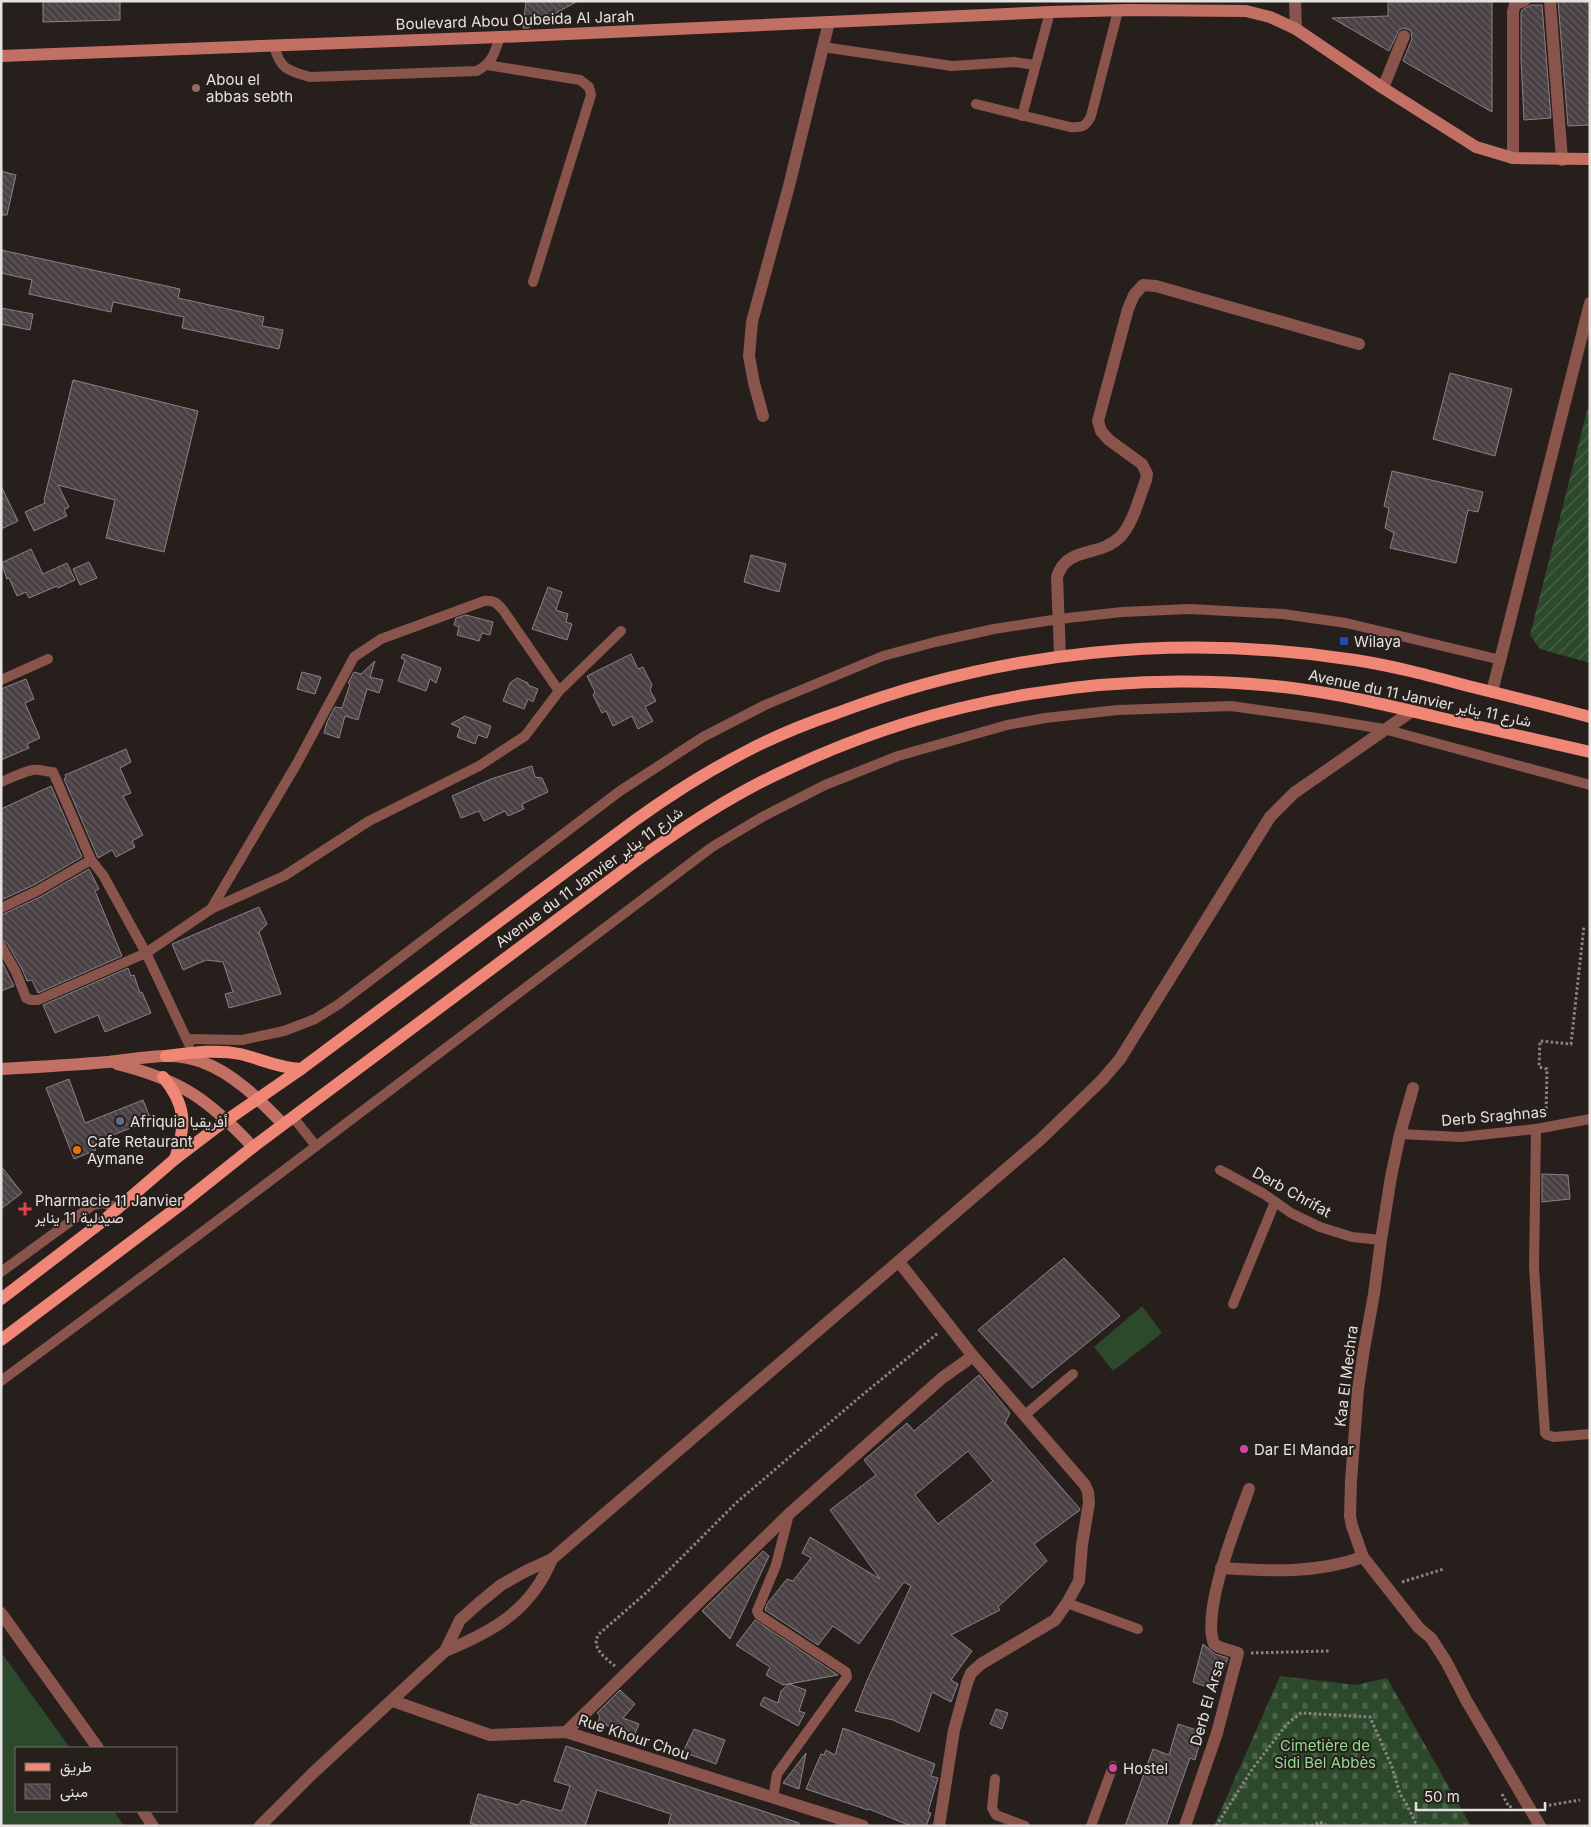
<svg xmlns="http://www.w3.org/2000/svg" width="1591" height="1827" font-family="Inter,Vazirmatn,sans-serif">
<style>
.cemetery{fill:url(#cemetery-stones)}
.garden{fill:url(#garden-furrows)}
.pitch{fill:#2d492c}
.building{fill:url(#building-back-hatch);stroke:#8b8186;fill-rule:evenodd}
.lines{fill:none;stroke-linecap:round;stroke-linejoin:round}
.path{stroke:#8b8582;stroke-width:3;stroke-dasharray:2.5 2.5;stroke-linecap:butt}
.lane{stroke:#88544c;stroke-width:10}
.street{stroke:#88544c;stroke-width:12}
.secondary{stroke:#c37064;stroke-width:12}
.primary{stroke:#f08676;stroke-width:12}
.education-dot{fill:#8d6e63;stroke:#261f1b;stroke-width:2}
.transit-dot{fill:#1a4fb4;stroke:#261f1b;stroke-width:2}
.service-dot{fill:#5c6f8a;stroke:#261f1b;stroke-width:2}
.food-dot{fill:#e8710a;stroke:#261f1b;stroke-width:2}
.health-dot{fill:#e0444e;stroke:#261f1b;stroke-width:2}
.hotel-dot{fill:#d1479c;stroke:#261f1b;stroke-width:2}
.labels{text-anchor:middle;dominant-baseline:central;stroke-width:4;stroke-linejoin:round;paint-order:stroke}
.street-label{font-size:15px;fill:#e6e2df;stroke:#261f1b}
.poi-label{font-size:15px;fill:#e6e2df;stroke:#261f1b;text-anchor:start}
.park-label{font-size:15px;fill:#91da8f;stroke:#261f1b}
</style>
<defs>
<pattern id="cemetery-stones" width="16" height="16" patternUnits="userSpaceOnUse" patternTransform="scale(1.25)"><rect width="16" height="16" fill="#2d492c"/><path d="M2 7V4a2 2 0 0 1 4 0v3zM10 15v-3a2 2 0 0 1 4 0v3z" fill="#4b634a"/></pattern>
<pattern id="garden-furrows" width="10" height="10" patternUnits="userSpaceOnUse" patternTransform="scale(1.25)"><rect width="10" height="10" fill="#2d492c"/><path d="M-1 1l2-2M0 10L10 0M9 11l2-2" fill="none" stroke="#4b634a"/></pattern>
<pattern id="building-back-hatch" width="6" height="6" patternUnits="userSpaceOnUse" patternTransform="scale(1.25)"><rect width="6" height="6" fill="#4a4145"/><path d="M-1 5l2 2M0 0l6 6M5-1l2 2" fill="none" stroke="#645c5f"/></pattern>
</defs>
<rect width="100%" height="100%" fill="#261f1b"/>
<path class="cemetery" d="M1280 1676 1356 1685 1387 1678 1471 1826H1214Z"/>
<path class="garden" d="M1590 399V663L1540 649 1530 635Z"/>
<g class="pitch">
<path d="M1142 1306 1162 1333 1113 1371 1094 1347Z"/>
<path d="M1 1652 70 1748H16V1811H114L124 1826H1Z"/>
</g>
<g class="building">
<path d="M43 1H120V20L43 22Z"/>
<path d="M526 1H578L528 28H523Z"/>
<path d="M1388 1H1492V112L1403 61 1412 39 1411 31 1407 29 1403 28 1399 30 1389 51 1332 18 1388 16Z"/>
<path d="M1558 1H1590V125L1568 126Z"/>
<path d="M1531 5H1542L1551 118 1524 120 1521 60V13L1522 10Z"/>
<path d="M1 171 16 175 7 215H1Z"/>
<path d="M1 250 180 289 178 298 264 317 262 326 283 330 279 349 182 328 184 317 113 302 111 312 29 294 32 280 1 273Z"/>
<path d="M1 308 33 314 30 330 1 324Z"/>
<path d="M1450 373 1512 389 1495 456 1433 439Z"/>
<path d="M73 380 198 411 164 552 106 538 115 500 58 485 69 507 64 510 67 516 34 531 25 512 45 503 44 500Z"/>
<path d="M1392 471 1483 492 1478 512 1468 510 1456 563 1390 548 1394 533 1385 528 1389 508 1384 506Z"/>
<path d="M1 486 18 521 1 529Z"/>
<path d="M31 549 43 574 67 563 75 580 58 588 57 586 29 598 26 592 17 596 9 578 7 579 1 563Z"/>
<path d="M751 555 786 564 779 592 744 582Z"/>
<path d="M89 562 97 578 80 585 73 569Z"/>
<path d="M548 587 562 592 556 610 568 614 566 622 572 624 567 640 532 629Z"/>
<path d="M466 615 493 622 490 635 482 633 479 641 457 635 459 627 454 625 456 618Z"/>
<path d="M403 654 441 668 436 683 430 679 426 691 398 681 405 660 401 658Z"/>
<path d="M631 654 638 669 643 667 652 685 650 690 656 701 645 707 653 721 638 729 632 716 613 726 606 711 602 713 593 695 595 692 587 676Z"/>
<path d="M375 661 370 677 383 680 379 693 367 689 358 720 345 716 339 738 324 733 327 722 335 707 342 708 350 684 348 683 354 672 361 674Z"/>
<path d="M302 672 321 677 315 694 297 689Z"/>
<path d="M517 678 528 683V685L538 689 533 702 528 699 524 709 503 701 510 683Z"/>
<path d="M26 679 34 699 25 703 40 738 27 744 29 748 1 760V689Z"/>
<path d="M465 716 491 726 487 738 478 735 475 744 457 737 460 728 451 724Z"/>
<path d="M126 749 131 762 120 768 131 793 123 796 143 835 132 841 135 847 116 857 112 850 98 858 64 779 66 777 65 775Z"/>
<path d="M532 766 535 777 542 778 548 792 522 804 524 809 508 816 505 811 484 821 479 811 461 818 452 796 491 779Z"/>
<path d="M51 786 82 857 34 885 1 900V809Z"/>
<path d="M89 869 99 889 95 891 122 956 38 993 32 980 27 981 22 969 7 943 1 939V915L40 897Z"/>
<path d="M259 907 267 924 259 932 281 994 229 1008 225 994 233 992 223 962 206 960 183 970 172 944Z"/>
<path d="M1 960 14 986 1 991Z"/>
<path d="M128 968 131 976 134 975 140 993 142 992 151 1013 105 1032 98 1015 55 1033 43 1005Z"/>
<path d="M69 1079 85 1123 143 1100 151 1120 93 1143 96 1150 74 1159 46 1088Z"/>
<path d="M1 1166 22 1193 1 1209Z"/>
<path d="M1542 1174 1568 1175 1570 1199 1542 1202Z"/>
<path d="M1064 1258 1120 1316 1032 1388 978 1330Z"/>
<path d="M979 1375 1010 1413 1005 1423 1080 1509V1510L1034 1544 1047 1561 998 1607 1000 1610 951 1635 972 1651 951 1680 958 1684 951 1702 932 1692 919 1732 893 1720 855 1711 866 1683 911 1586 904 1582 859 1644 833 1626 818 1645 765 1610 767 1604 787 1579 793 1581 811 1558 802 1553 810 1537 880 1579 830 1510 876 1475 864 1460 907 1423 914 1431ZM968 1451 993 1481 938 1524 915 1495Z"/>
<path d="M763 1551 769 1556 730 1639 702 1611Z"/>
<path d="M755 1620 838 1675 789 1684 806 1690 799 1711 805 1713 798 1726 760 1705 764 1697 778 1703 781 1691 789 1684 783 1685 766 1675 770 1667 736 1645Z"/>
<path d="M1203 1644 1215 1654 1228 1658 1215 1690 1193 1682Z"/>
<path d="M620 1690 635 1704 623 1718 639 1724 634 1736 598 1722 600 1716 597 1713Z"/>
<path d="M996 1709 1008 1713 1002 1729 990 1724Z"/>
<path d="M1178 1724 1203 1732 1195 1760 1190 1758 1166 1826H1125L1153 1749 1169 1755Z"/>
<path d="M843 1728 935 1764 931 1776 938 1778 928 1812 931 1813 926 1826H911L869 1809 868 1810 806 1789 821 1754 824 1755 826 1750 835 1755Z"/>
<path d="M694 1729 725 1740 716 1764 683 1752Z"/>
<path d="M566 1746 799 1823V1826H668L671 1814 597 1790 585 1826H479L470 1823 478 1794 518 1805 522 1800 562 1811 570 1786 554 1781Z"/>
<path d="M806 1753 799 1789 783 1783Z"/>
</g>
<g class="lines">
<g class="path">
<path d="M1546 1114 1547 1069 1539 1067 1540 1041 1571 1044 1584 926"/>
<path d="M1402 1582 1444 1569"/>
<path d="M1251 1653 1330 1651"/>
<path d="M615 1666C605 1658 590 1647 599 1634L647 1592 737 1502 861 1396 938 1333"/>
<path d="M1502 1794 1509 1807 1513 1806"/>
<path d="M1544 1806 1580 1800"/>
<path d="M1216 1826 1253 1768 1287 1724 1301 1713 1370 1717 1392 1767 1400 1794 1406 1803 1417 1826"/>
<path d="M1311 1826 1320 1822 1326 1826"/>
</g>
<g class="lane">
<path d="M274 46C280 69 288 71 310 77L477 71C493 62 494 54 500 37"/>
<path d="M823 47 952 66 1014 62 1035 65"/>
<path d="M487 65 580 80 589 87 591 95 533 282"/>
<path d="M976 104 1070 127C1081 128 1086 127 1091 116L1118 11"/>
<path d="M1022 116 1050 12"/>
<path d="M1 680 48 659"/>
<path d="M1 782C11 778 22 772 33 770 40 769 46 772 53 772L91 860 103 875 146 953 189 1044"/>
<path d="M1 908 37 891 91 860"/>
<path d="M211 909 296 765 354 657 381 639 484 601C494 600 497 603 503 610L559 691"/>
<path d="M1 946 16 972 26 998 31 1000H38L146 953 211 909 284 876 369 821 479 766 525 736 559 691 621 631"/>
<path d="M187 1039 242 1040 284 1031 315 1019 339 1004 620 791 703 737 765 705 883 656 935 642 994 629 1059 619 1122 612 1190 609 1283 614 1346 623 1501 660"/>
<path d="M293 1117 316 1146"/>
<path d="M1536 1129 1534 1267 1545 1433 1547 1435 1554 1437 1590 1434"/>
<path d="M1400 1134 1461 1137 1536 1129 1590 1119"/>
<path d="M1220 1170 1264 1194 1291 1213 1320 1227 1352 1237 1381 1240"/>
<path d="M1 1272 93 1205 103 1203 119 1208"/>
<path d="M1233 1304 1275 1202"/>
<path d="M1 1381 193 1239 712 847 764 816 825 785 898 756 1007 725 1045 718 1118 710 1231 706 1317 718 1384 729 1590 785"/>
<path d="M1025 1415 1073 1374"/>
<path d="M1067 1603 1138 1629"/>
<path d="M995 1779 992 1808 996 1815 1025 1826"/>
<path d="M773 1798 777 1774 847 1677 846 1672 759 1615 757 1611 776 1565 789 1514"/>
<path d="M1091 1826 1113 1766"/>
</g>
<g class="street">
<path d="M1295 1 1296 29"/>
<path d="M1550 1 1562 160"/>
<path d="M1383 88 1404 36"/>
<path d="M1513 158V12L1515 4 1524 1"/>
<path d="M763 416 754 383 749 356 752 322 789 186 829 22"/>
<path d="M1060 655 1057 577C1067 545 1099 558 1120 537 1133 524 1139 498 1146 480L1147 474 1142 464 1109 440 1101 431 1098 421 1128 309 1134 295 1143 285 1156 286 1359 344"/>
<path d="M1492 692 1590 303"/>
<path d="M1413 1088 1400 1134 1391 1177 1381 1240 1374 1294 1364 1349 1358 1389 1351 1481 1350 1516 1352 1526 1363 1557 1419 1628 1431 1638 1447 1663 1466 1700 1540 1826"/>
<path d="M899 1262 973 1356"/>
<path d="M1221 1568C1271 1571 1315 1574 1363 1557"/>
<path d="M1 1613 98 1748"/>
<path d="M445 1651C494 1631 531 1610 552 1559"/>
<path d="M393 1701 490 1735 566 1732 863 1826"/>
<path d="M566 1732 789 1514 942 1378 973 1356 1085 1485 1088 1492 1089 1503 1082 1545 1079 1581 1067 1603 1055 1620 981 1664 971 1673 967 1683 954 1730 939 1826"/>
<path d="M143 1811 153 1826"/>
<path d="M260 1826 313 1773 445 1651 460 1620 479 1603 501 1585 524 1572 552 1559 1041 1139 1102 1080 1120 1059 1270 817 1294 793 1412 711"/>
<path d="M1185 1826 1217 1733 1238 1653 1219 1647 1214 1644C1201 1611 1237 1523 1249 1489"/>
</g>
<g class="secondary">
<path d="M1 56 500 37 1050 12 1128 10 1246 11 1270 17 1296 29 1383 88 1476 147 1513 158 1590 159"/>
<path d="M117 1064C181 1080 208 1099 253 1147"/>
<path d="M1 1069C37 1067 72 1065 108 1062 139 1059 172 1050 202 1062 233 1073 260 1100 283 1124"/>
</g>
<g class="primary">
<path d="M166 1056C190 1053 216 1049 240 1054 261 1059 279 1068 301 1069"/>
<path d="M163 1077C187 1106 186 1125 175 1159"/>
<path d="M1 1299 103 1221 175 1159 217 1127 301 1069 634 821C670 795 706 772 745 752 775 736 805 724 837 713 1003 650 1180 633 1355 660 1394 666 1431 676 1468 686 1509 696 1549 706 1590 717"/>
<path d="M1 1340 179 1206 253 1147 633 863C682 828 733 794 788 769 942 696 1115 669 1284 687 1336 693 1387 705 1437 717 1488 729 1539 740 1590 752"/>
</g>
</g>
<circle class="education-dot" cx="196" cy="88" r="5"/>
<rect class="transit-dot" x="1339" y="636" width="10" height="10" rx="2.5"/>
<circle class="service-dot" cx="120" cy="1121" r="5"/>
<circle class="food-dot" cx="77" cy="1150" r="5"/>
<path class="health-dot" d="M22.5 1201.5h5v5h5v5h-5v5h-5v-5h-5v-5h5z"/>
<g class="hotel-dot">
<circle cx="1244" cy="1449" r="5"/>
<circle cx="1113" cy="1768" r="5"/>
</g>
<g class="labels">
<g class="street-label">
<text transform="translate(515 20) rotate(-2)">Boulevard Abou Oubeida Al Jarah</text>
<text transform="translate(1420 698) rotate(12)">Avenue du 11 Janvier شارع 11 يناير</text>
<text transform="translate(589 877) rotate(-36)">Avenue du 11 Janvier شارع 11 يناير</text>
<text transform="translate(1494 1116) rotate(-5)">Derb Sraghnas</text>
<text transform="translate(1292 1192) rotate(29)">Derb Chrifat</text>
<text transform="translate(1346 1376) rotate(-83)">Kaa El Mechra</text>
<text transform="translate(1207 1703) rotate(-74)">Derb El Arsa</text>
<text transform="translate(634 1737) rotate(18)">Rue Khour Chou</text>
</g>
<g class="poi-label">
<text x="206" y="79">Abou el<tspan x="206" dy="17">abbas sebth</tspan></text>
<text x="1354" y="641">Wilaya</text>
<text x="130" y="1121">Afriquia أفريقيا</text>
<text x="87" y="1141">Cafe Retaurant<tspan x="87" dy="17">Aymane</tspan></text>
<text x="35" y="1200">Pharmacie 11 Janvier<tspan x="35" dy="17">صيدلية 11 يناير</tspan></text>
<text x="1254" y="1449">Dar El Mandar</text>
<text x="1123" y="1768">Hostel</text>
</g>
<g class="park-label">
<text x="1325" y="1745">Cimetière de<tspan x="1325" dy="17">Sidi Bel Abbès</tspan></text>
</g>
</g>
<rect width="1591" height="1827" fill="none" stroke="#e6e2df" stroke-width="5"/>
<rect x="15" y="1747" width="162" height="65" fill="#261f1b" stroke="#736d69"/>
<rect x="25" y="1763" width="25" height="8" fill="#f08676" stroke="#736d69"/>
<text x="60" y="1772" font-size="15" fill="#e6e2df">طريق</text>
<rect x="25" y="1784" width="25" height="15" fill="url(#building-back-hatch)" stroke="#736d69"/>
<text x="60" y="1797" font-size="15" fill="#e6e2df">مبنى</text>
<path d="M1416 1802v8h129v-8" fill="none" stroke="#e6e2df" stroke-width="2.5"/>
<text x="1424" y="1802" font-size="15" fill="#e6e2df" stroke="#261f1b" stroke-width="4" paint-order="stroke">50 m</text>
</svg>
